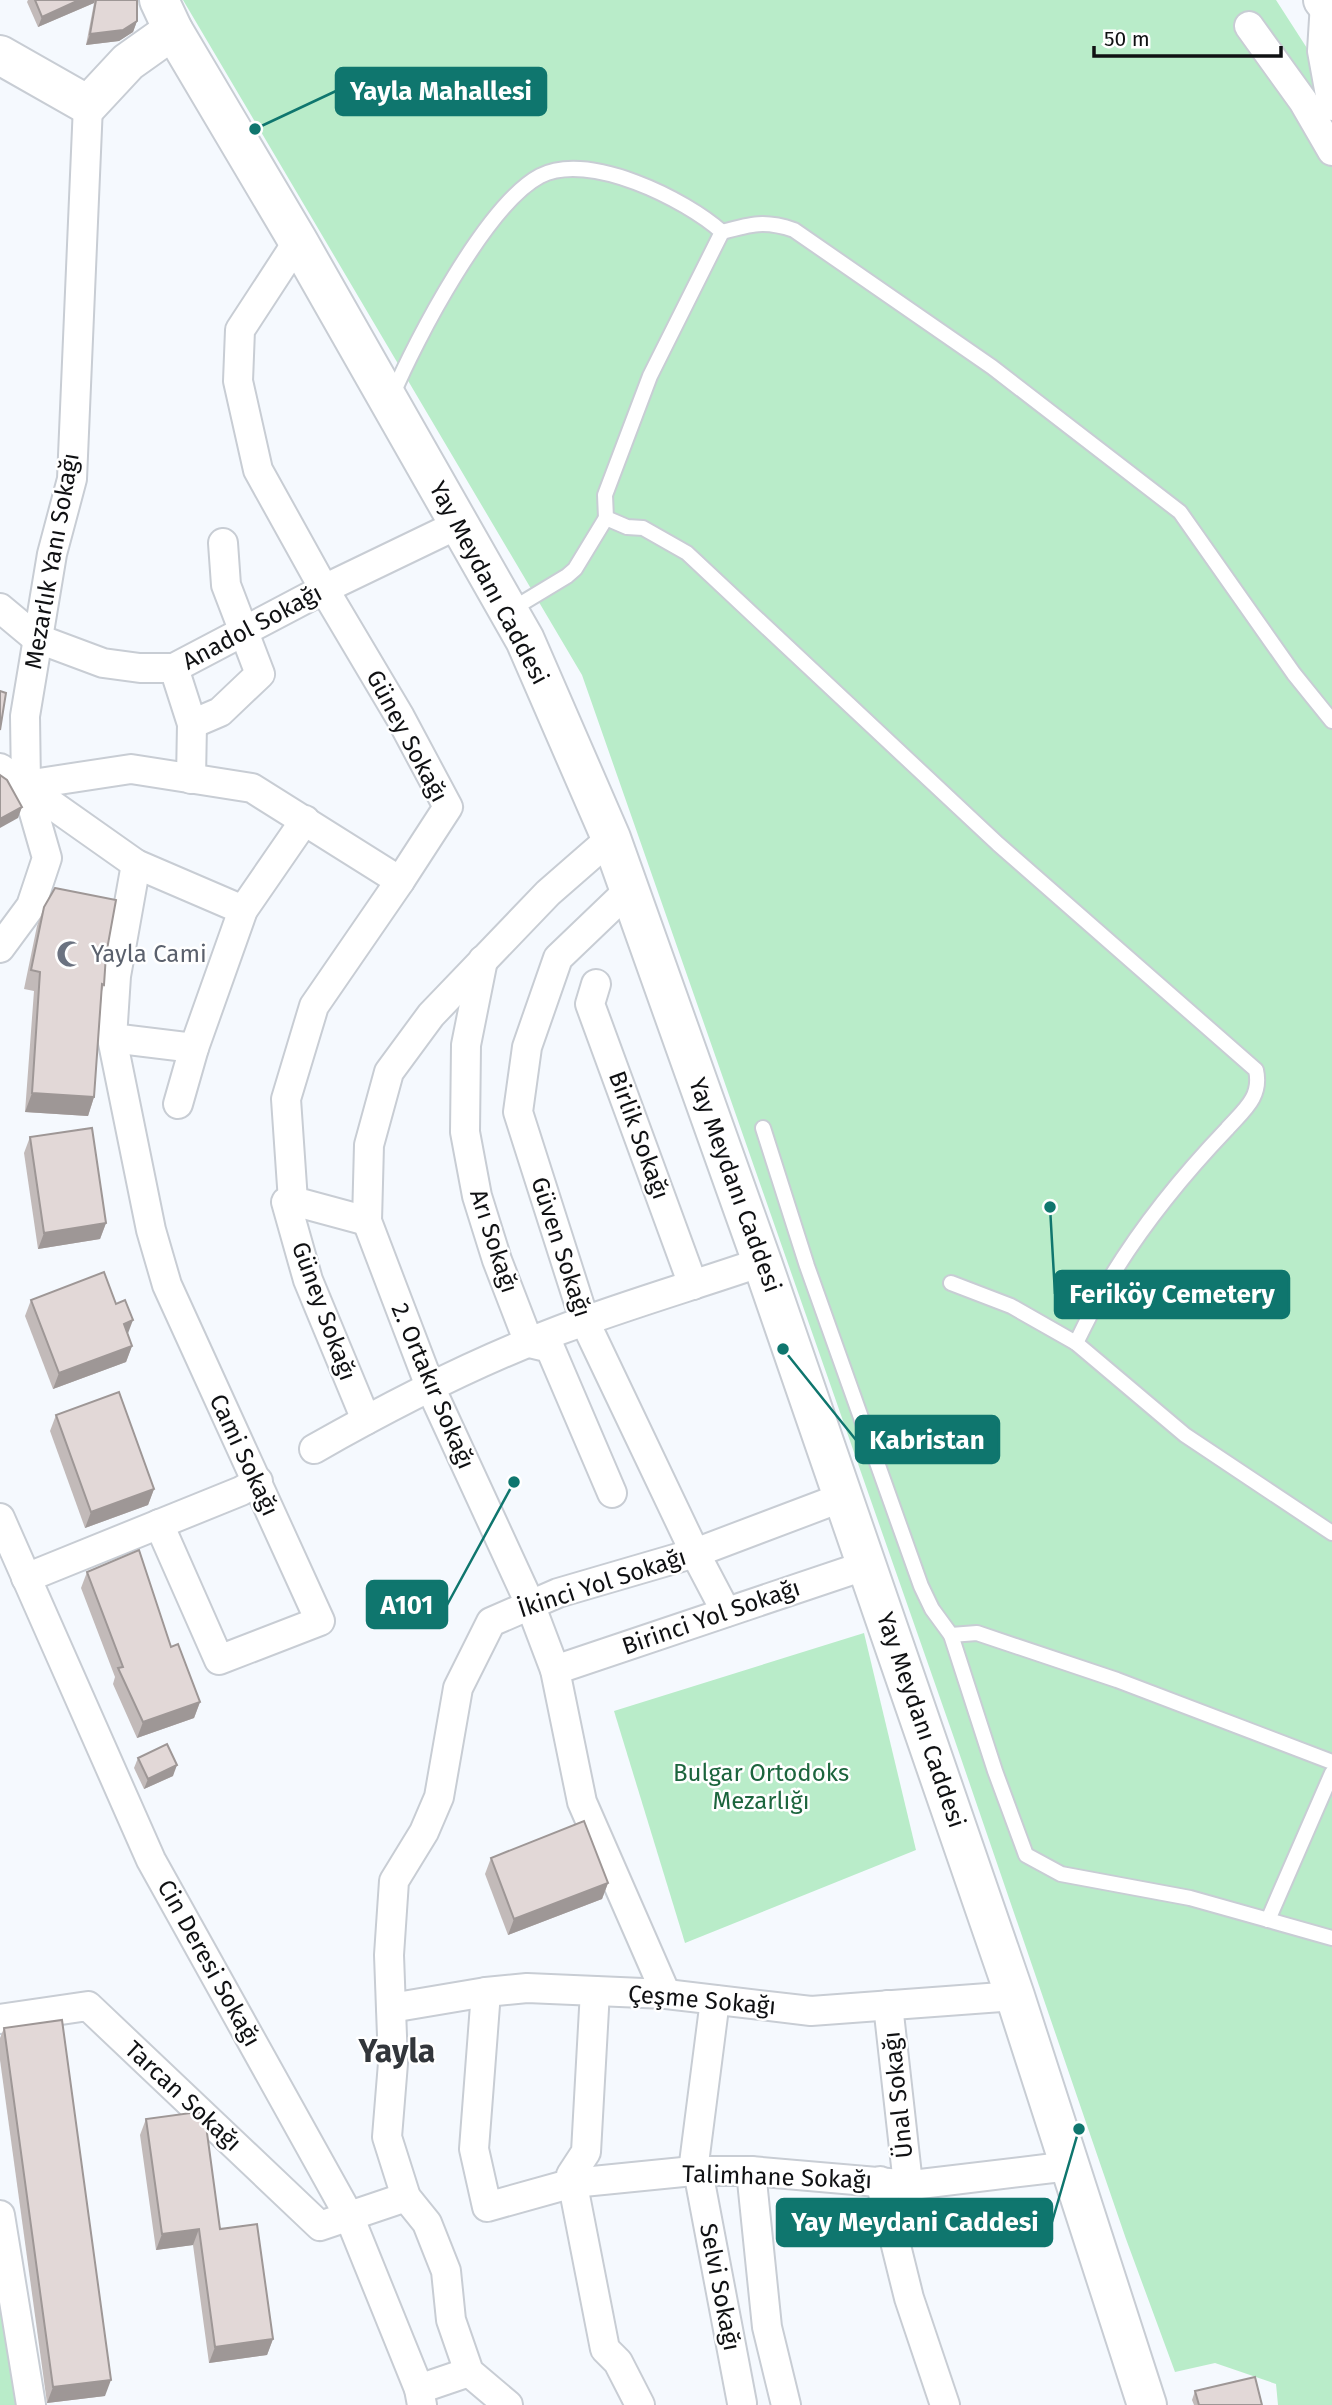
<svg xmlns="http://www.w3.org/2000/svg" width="1332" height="2405" font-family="'Fira Sans',sans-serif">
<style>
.green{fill:#b9ecc9}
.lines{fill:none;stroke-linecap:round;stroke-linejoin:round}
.lane-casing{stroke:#c8cdd4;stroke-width:18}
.street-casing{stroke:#c8cdd4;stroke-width:32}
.secondary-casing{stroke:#c8cdd4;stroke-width:42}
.primary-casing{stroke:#c8cdd4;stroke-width:42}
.lane{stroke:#fff;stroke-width:14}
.street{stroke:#fff;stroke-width:28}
.secondary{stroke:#fff;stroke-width:38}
.primary{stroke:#fff;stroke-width:38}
.wall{fill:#c2bab9}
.shaded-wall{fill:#9e9796}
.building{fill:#e2d8d7;stroke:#9e9796;stroke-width:2}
.labels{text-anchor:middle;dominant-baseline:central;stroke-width:5;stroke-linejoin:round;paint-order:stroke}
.street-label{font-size:24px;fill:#101113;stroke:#fff}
.worship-label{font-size:24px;fill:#5b616d;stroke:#fff;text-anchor:start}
.park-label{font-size:24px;fill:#1c653d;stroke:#fff}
.district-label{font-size:32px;font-weight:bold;fill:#32363b;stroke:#fff}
.leader{fill:none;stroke:#0f766e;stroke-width:2.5}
.callout-dot{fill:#0f766e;stroke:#fff;stroke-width:2.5}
.callout{fill:#0f766e;stroke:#0f766e;stroke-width:2.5}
.callout-label{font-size:26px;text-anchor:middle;font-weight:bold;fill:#fff}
</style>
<rect width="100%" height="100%" fill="#f5f9fe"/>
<g class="green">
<path d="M183 0H1276L1332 87V2405H1278L1276 2384 1215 2363 1175 2372 1126 2239 954 1738 582 675Z"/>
<path d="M864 1633 916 1850 685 1943 614 1711Z"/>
<path d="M0 2304 16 2405H0Z"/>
</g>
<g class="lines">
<defs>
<g id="lane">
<path d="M722 232C751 224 765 220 794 230L992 367 1180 512 1294 674 1332 721"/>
<path d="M392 396C416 339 487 204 540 176 589 151 685 199 722 232L650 376 605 495 606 518 627 527 643 528 687 553 998 844 1256 1070C1262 1097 1244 1110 1227 1129 1184 1174 1144 1223 1111 1277 1098 1298 1087 1321 1076 1343"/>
<path d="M509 611 567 576 575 569 606 518"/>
<path d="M763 1128 807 1266 921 1586 932 1609 951 1635 977 1633 1117 1680 1332 1762"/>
<path d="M951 1283 1011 1306 1076 1343 1185 1435 1332 1533"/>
<path d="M951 1635 995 1771 1026 1855 1061 1874 1190 1898 1332 1938"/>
<path d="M1268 1920 1332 1773"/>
</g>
<g id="street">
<path d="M1325 3 1322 51 1332 106"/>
<path d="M1249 26 1303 101 1332 151"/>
<path d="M298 241 240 330 238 381 258 470 324 589 400 717 448 807 400 881 314 1006 286 1099 293 1201 367 1221"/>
<path d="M0 608 36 638 103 663 140 668H174L324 589 459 524"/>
<path d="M174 668 192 724 191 779"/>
<path d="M192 724 220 712 260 674 226 585 223 543"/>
<path d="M0 768 136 864 243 910"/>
<path d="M26 785 131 769 252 788 400 881"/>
<path d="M611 838 548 893 431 1015 389 1072 369 1145 367 1221 431 1389 530 1604 555 1670 582 1802 666 1994"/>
<path d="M136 864 116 976 112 1038 151 1230 167 1285 320 1621 219 1660 159 1524"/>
<path d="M630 889 558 958 527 1047 518 1112 585 1322 695 1553 726 1612"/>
<path d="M0 948 31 906 47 858 26 785 25 716 52 554 72 479 88 105 101 95"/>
<path d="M483 960 466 1045 465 1132 477 1196 497 1260 529 1343 550 1348 612 1493"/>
<path d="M596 984 590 1004 693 1285"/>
<path d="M112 1038 194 1048"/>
<path d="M178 1104 194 1048 243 910 305 820"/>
<path d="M286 1202 308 1280 366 1420"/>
<path d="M314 1449C393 1404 475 1362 560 1330 626 1305 695 1285 762 1262"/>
<path d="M0 1518 151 1860 349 2216 419 2389 422 2405"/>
<path d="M26 1578 241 1491 258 1481"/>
<path d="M555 1670 867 1565"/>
<path d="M595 1991 586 2152 571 2175 605 2349 618 2362 640 2405"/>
<path d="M486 1992 474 2149 487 2207 573 2183 693 2171H751L912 2185 1070 2166"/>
<path d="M888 2005 908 2184"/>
<path d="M391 2008 486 1992 527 1988 666 1994 811 2011 1015 1996"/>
<path d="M0 2019 88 2006 320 2226 406 2197"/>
<path d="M693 2171 715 2000"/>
<path d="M698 2171 742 2403"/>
<path d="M751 2171 767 2327 786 2405"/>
<path d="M880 2181 909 2298 945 2405"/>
<path d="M0 2215 31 2405"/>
<path d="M419 2389 469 2372"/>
<path d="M508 2405 469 2372 451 2320 446 2271 427 2223 406 2197 387 2137 393 2063 389 1955 394 1881 424 1832 439 1797 458 1688 491 1622 558 1593 695 1553 843 1497"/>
</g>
<g id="secondary">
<path d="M159 0 173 30 298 241 525 640 611 838 762 1262 1015 1996 1147 2405"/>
<path d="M0 55 88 105 128 62 173 30"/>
</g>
<path id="primary" d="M1323 0 1332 11"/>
</defs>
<use href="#lane" class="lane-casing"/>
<use href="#street" class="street-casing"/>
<use href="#secondary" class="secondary-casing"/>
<use href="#primary" class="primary-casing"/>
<use href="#lane" class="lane"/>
<use href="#street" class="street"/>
<use href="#secondary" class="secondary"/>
<use href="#primary" class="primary"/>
</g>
<g class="wall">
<path d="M28 0H137V21L133 32 119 41 86 45 94 3 38 27 27 2Z"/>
<path d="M44 907 106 955 104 985 102 991 94 1097 88 1116 25 1112 34 991 24 989 37 926Z"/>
<path d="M30 1137 106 1223 100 1239 38 1249 24 1153Z"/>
<path d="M31 1300 128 1334 132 1346 126 1362 53 1389 25 1316Z"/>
<path d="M56 1415 154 1489 148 1505 85 1528 50 1431Z"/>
<path d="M87 1572 171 1647 200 1702 194 1718 137 1738 113 1684 115 1677 81 1588Z"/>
<path d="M138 1758 173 1776 144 1789 134 1768Z"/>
<path d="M491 1858 608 1883 602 1899 508 1935 485 1874Z"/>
<path d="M4 2028 105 2396 47 2403 0 2060V2038Z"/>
<path d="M146 2119 220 2229 273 2339 267 2355 209 2363 193 2245 156 2250 140 2135Z"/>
<path d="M1195 2391 1262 2405H1194L1192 2400Z"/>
</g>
<g class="shaded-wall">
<path d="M79 0H95L94 3 38 27 42 17Z"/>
<path d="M137 21 133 32 119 41 86 45 90 34Z"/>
<path d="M22 807 18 818 0 828V819Z"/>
<path d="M32 1093 94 1097 88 1116 25 1112Z"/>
<path d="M106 1223 100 1239 38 1249 44 1233Z"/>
<path d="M133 1320 127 1336 124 1324Z"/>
<path d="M132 1346 126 1362 53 1389 59 1373Z"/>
<path d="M154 1489 148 1505 85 1528 91 1512Z"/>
<path d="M200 1702 194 1718 137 1738 143 1722Z"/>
<path d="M177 1765 173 1776 144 1789 148 1779Z"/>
<path d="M608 1883 602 1899 508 1935 514 1919Z"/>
<path d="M199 2229 193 2245 156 2250 162 2234Z"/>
<path d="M273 2339 267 2355 209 2363 215 2347Z"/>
<path d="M111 2380 105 2396 47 2403 53 2387Z"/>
</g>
<g class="building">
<path d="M35 0H79L42 17Z"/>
<path d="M96 0H137V21L123 30 90 34Z"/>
<path d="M0 691 6 693 0 730Z"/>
<path d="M0 775 7 780 22 807 0 819Z"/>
<path d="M55 888 116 900 106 955 104 985 102 984 94 1097 32 1093 40 972 31 970 44 907Z"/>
<path d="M92 1128 106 1223 44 1233 30 1137Z"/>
<path d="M104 1272 116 1304 125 1300 133 1320 124 1324 132 1346 59 1373 31 1300Z"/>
<path d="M119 1392 154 1489 91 1512 56 1415Z"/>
<path d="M139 1550 171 1647 178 1644 200 1702 143 1722 118 1668 123 1667 87 1572Z"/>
<path d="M167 1744 177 1765 148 1779 138 1758Z"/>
<path d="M584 1821 608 1883 514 1919 491 1858Z"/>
<path d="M62 2020 111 2380 53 2387 4 2028Z"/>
<path d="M198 2112 205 2118 220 2229 257 2224 273 2339 215 2347 199 2229 162 2234 146 2119Z"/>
<path d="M1255 2377 1262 2405H1199L1195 2391Z"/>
</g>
<defs>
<symbol id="mosque-bare" viewBox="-9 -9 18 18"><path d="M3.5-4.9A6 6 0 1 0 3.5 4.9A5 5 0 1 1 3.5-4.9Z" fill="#6b7280" stroke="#fff" stroke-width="2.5" paint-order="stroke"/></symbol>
</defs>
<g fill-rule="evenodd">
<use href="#mosque-bare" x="51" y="935" width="38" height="38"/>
</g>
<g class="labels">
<g class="street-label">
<text transform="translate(52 561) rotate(-80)">Mezarlık Yanı Sokağı</text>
<text transform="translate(489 583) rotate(62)">Yay Meydanı Caddesi</text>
<text transform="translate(252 627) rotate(-28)">Anadol Sokağı</text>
<text transform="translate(407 736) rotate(62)">Güney Sokağı</text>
<text transform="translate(639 1135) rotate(70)">Birlik Sokağı</text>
<text transform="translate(735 1185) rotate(70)">Yay Meydanı Caddesi</text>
<text transform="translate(494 1241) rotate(72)">Arı Sokağı</text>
<text transform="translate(561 1247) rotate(72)">Güven Sokağı</text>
<text transform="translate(324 1311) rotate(70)">Güney Sokağı</text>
<text transform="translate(433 1386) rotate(67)">2. Ortakır Sokağı</text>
<text transform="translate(244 1455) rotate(65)">Cami Sokağı</text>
<text transform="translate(602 1583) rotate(-18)">İkinci Yol Sokağı</text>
<text transform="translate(711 1617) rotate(-19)">Birinci Yol Sokağı</text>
<text transform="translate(921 1720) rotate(71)">Yay Meydanı Caddesi</text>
<text transform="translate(209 1963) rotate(61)">Cin Deresi Sokağı</text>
<text transform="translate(702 2000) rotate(5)">Çeşme Sokağı</text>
<text transform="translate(898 2095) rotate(-96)">Ünal Sokağı</text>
<text transform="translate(183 2096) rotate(43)">Tarcan Sokağı</text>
<text transform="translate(777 2177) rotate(2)">Talimhane Sokağı</text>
<text transform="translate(720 2287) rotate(79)">Selvi Sokağı</text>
</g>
<g class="worship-label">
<text x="91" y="954">Yayla Cami</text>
</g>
<g class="park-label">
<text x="761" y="1773">Bulgar Ortodoks<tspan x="761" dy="28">Mezarlığı</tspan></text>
</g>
<g class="district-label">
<text x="397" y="2051">Yayla</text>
</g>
</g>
<path class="leader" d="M255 129L336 91M1050 1207L1055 1294M783 1349L856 1440M514 1482L447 1605M1079 2129L1052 2222"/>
<g class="callout-dot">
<circle cx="255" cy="129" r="7"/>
<circle cx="1050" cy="1207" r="7"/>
<circle cx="783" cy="1349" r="7"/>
<circle cx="514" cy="1482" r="7"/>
<circle cx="1079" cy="2129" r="7"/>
</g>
<g class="callout">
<rect x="336" y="68" width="210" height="47" rx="7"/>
<rect x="1055" y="1271" width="234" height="47" rx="7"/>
<rect x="856" y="1416" width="143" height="47" rx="7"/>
<rect x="367" y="1581" width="80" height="47" rx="7"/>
<rect x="777" y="2199" width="275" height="47" rx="7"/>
</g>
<g class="callout-label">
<text x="441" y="100">Yayla Mahallesi</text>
<text x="1172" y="1303">Feriköy Cemetery</text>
<text x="927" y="1449">Kabristan</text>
<text x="407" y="1614">A101</text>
<text x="915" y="2231">Yay Meydani Caddesi</text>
</g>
<path d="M1094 46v10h187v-10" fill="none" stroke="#101113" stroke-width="3.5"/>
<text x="1104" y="46" font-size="21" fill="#101113" stroke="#ffffff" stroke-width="5" paint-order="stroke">50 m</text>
</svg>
